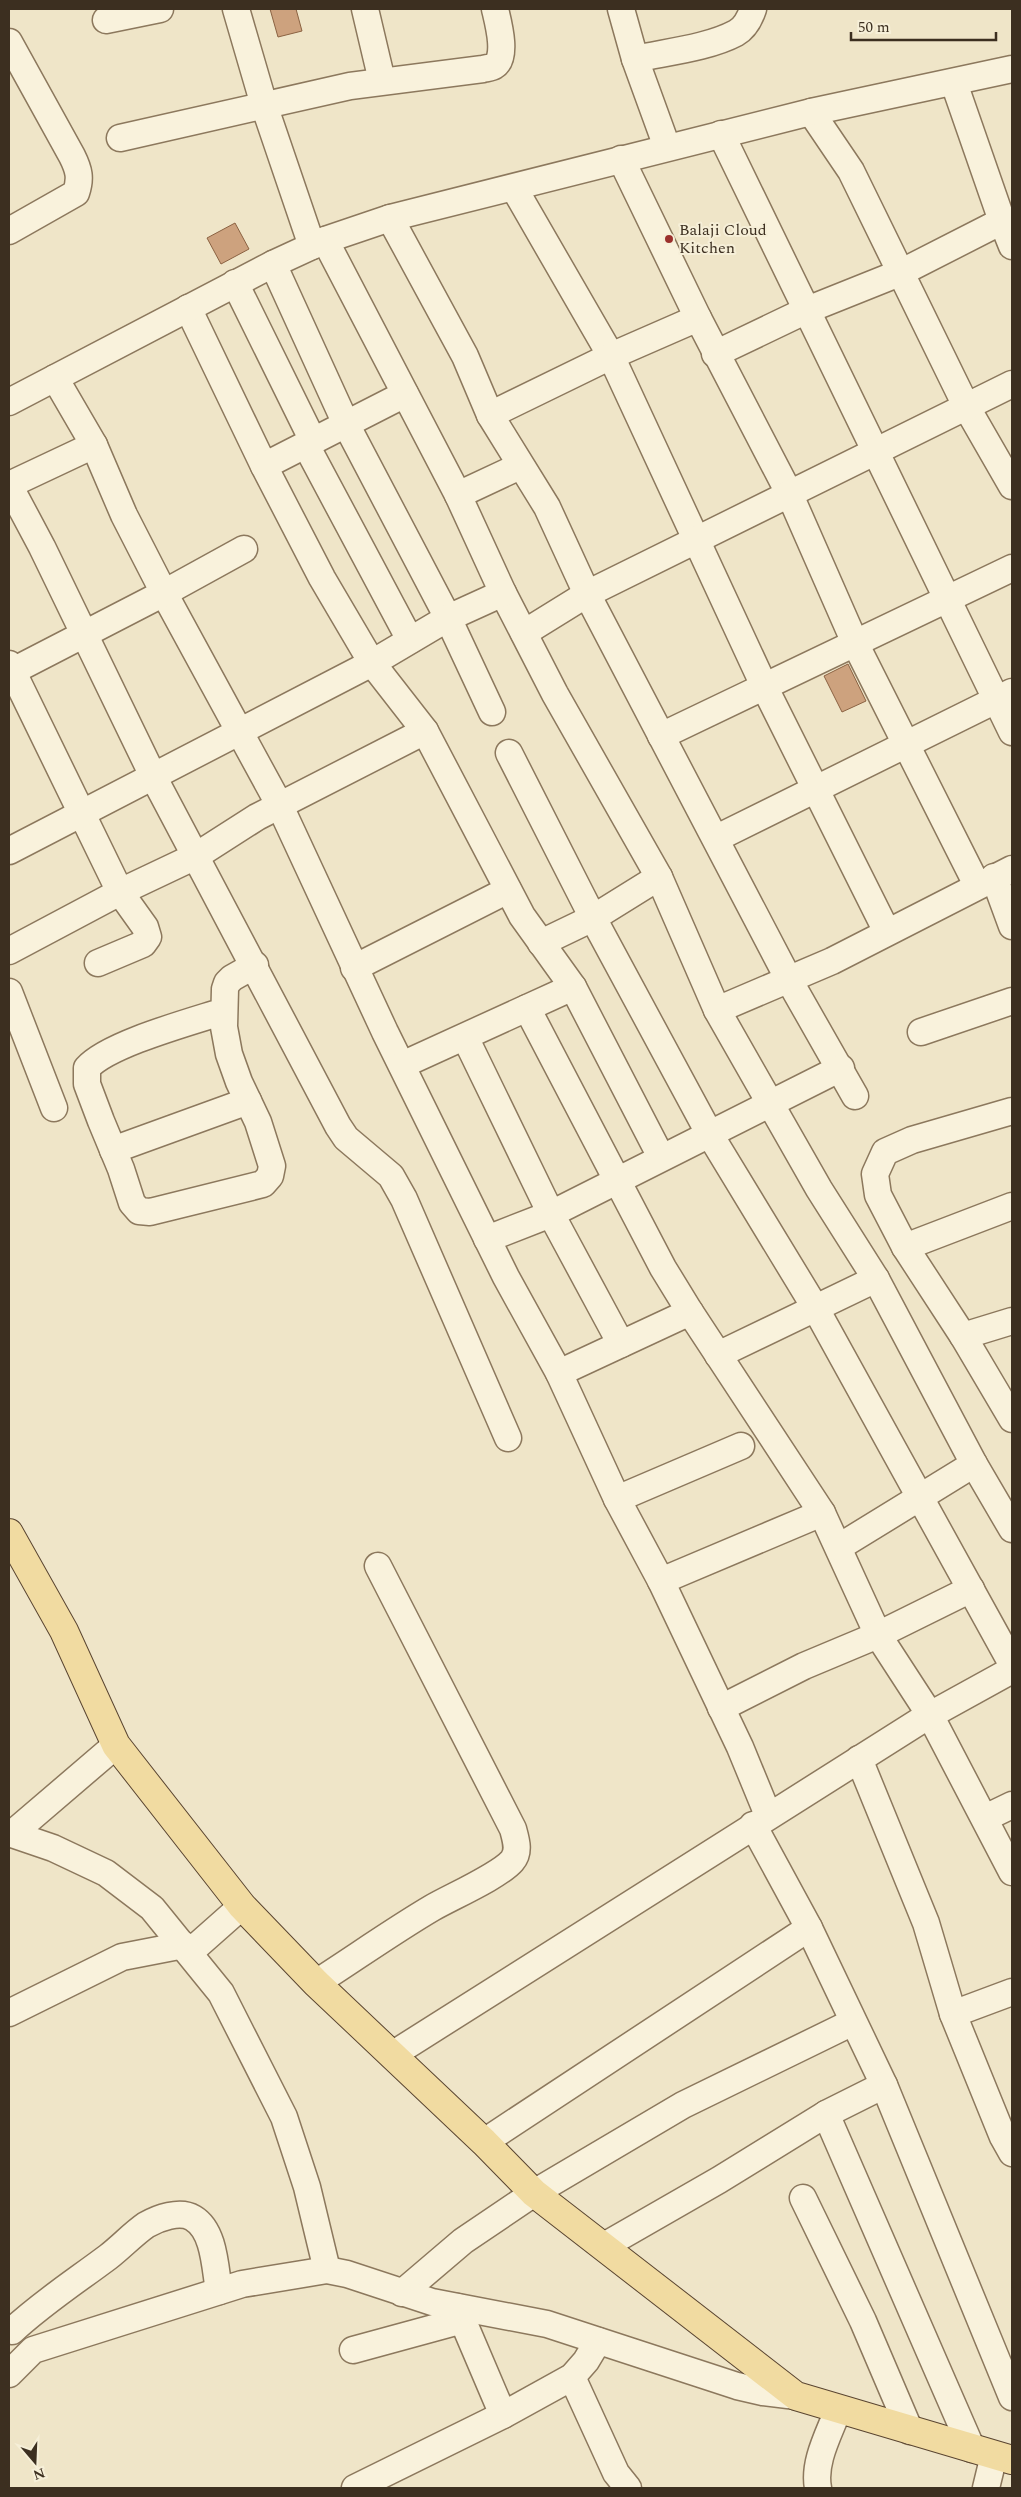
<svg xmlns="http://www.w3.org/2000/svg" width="1021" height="2497" font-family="Spectral,serif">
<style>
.building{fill:#cda27e;stroke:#8b6242}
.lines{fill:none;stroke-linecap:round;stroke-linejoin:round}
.minor-casing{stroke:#8c785d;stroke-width:29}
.major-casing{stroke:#5a4531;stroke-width:30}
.minor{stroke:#f9f2dc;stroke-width:26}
.major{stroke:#f1dba1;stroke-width:28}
.poi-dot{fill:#9b302c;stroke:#f6efd8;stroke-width:2}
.labels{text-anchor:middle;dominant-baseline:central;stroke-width:4;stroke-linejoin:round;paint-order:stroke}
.poi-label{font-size:16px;fill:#3c2f20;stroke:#f6efd8;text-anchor:start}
</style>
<rect width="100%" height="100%" fill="#efe5c8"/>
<g class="building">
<path d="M270 9H296L302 31 278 37Z"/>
<path d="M235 223 249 249 221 264 207 238Z"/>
<path d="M848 664 866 701 842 712 824 676Z"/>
</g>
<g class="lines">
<defs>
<g id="minor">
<path d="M236 9 264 105 312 246"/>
<path d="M365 9 382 81"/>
<path d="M621 9 635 59 667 147"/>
<path d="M106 20 160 9"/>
<path d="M9 42 72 156C79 170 81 178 76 193L9 231"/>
<path d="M635 59C666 52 708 48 736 33 745 28 750 18 753 9"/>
<path d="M954 83 1002 221"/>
<path d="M811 112 851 171 966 406 1012 486"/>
<path d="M721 134 1012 732"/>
<path d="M120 138 350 86 483 69C486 68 491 68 494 66 508 58 498 22 495 9"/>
<path d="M621 159 698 318"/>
<path d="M514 188 611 356 765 688 887 932"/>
<path d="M390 218 465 356 490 415 547 507 587 594 789 980 855 1096"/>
<path d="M325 240 458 495 503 593 555 694 659 877 717 1010 819 1189 876 1279 974 1464 1012 1529"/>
<path d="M273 264 346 424 448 618 492 712"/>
<path d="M235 283 313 441"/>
<path d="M188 308 264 466 322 578 372 663 425 731 522 916 573 987 661 1157"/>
<path d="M715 354 807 310 902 272 1002 221 1012 246"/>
<path d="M55 378 94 445 124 515 164 593 280 806 385 1032 506 1277 559 1373 617 1499 661 1581 740 1747 768 1815"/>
<path d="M9 402 273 264 325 240 390 218 811 112 1012 69"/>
<path d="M490 415 611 356 698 318 790 495 855 643 977 885"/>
<path d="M306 445 410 640"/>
<path d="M264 466 405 394"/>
<path d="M9 485 42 547 153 776 338 1126 346 1138 391 1176 404 1199 508 1438"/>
<path d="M9 485 94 445"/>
<path d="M458 495 520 466"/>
<path d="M524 633 587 594 1012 384"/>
<path d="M9 664 120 892 145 927 148 937 143 944 98 963"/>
<path d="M9 673 164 593 244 549"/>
<path d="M661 736 1012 568"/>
<path d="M509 753 593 918 709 1133 816 1309 1012 1664"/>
<path d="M717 838 1012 692"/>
<path d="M9 851 372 663 448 618 503 593"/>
<path d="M994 877 1012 926"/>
<path d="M541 943 593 918 659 877"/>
<path d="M9 951 120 892 196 856 257 817 425 731"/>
<path d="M354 968 508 890"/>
<path d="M9 992 54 1108"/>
<path d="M527 1008 663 1268 690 1312"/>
<path d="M717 1010 832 961 1012 869"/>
<path d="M224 1011C190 1022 108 1044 87 1068V1084L101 1121 121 1169 132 1203 139 1211 150 1212 263 1184 270 1176 272 1166 258 1122 239 1082 229 1054 224 1027 225 989 227 983 232 978 255 965"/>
<path d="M921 1032 1012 1001"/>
<path d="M465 1037 551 1214 621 1344"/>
<path d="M402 1065 573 987"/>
<path d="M1012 1111 912 1140 885 1152 875 1174 878 1195 905 1247 963 1336 1012 1419"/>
<path d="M113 1150 248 1101"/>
<path d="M487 1239 551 1214 841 1068"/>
<path d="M905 1247 1012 1206"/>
<path d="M963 1336 1012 1321"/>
<path d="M718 1355 876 1279"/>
<path d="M559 1373 690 1312 822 1513 878 1635 930 1715 1012 1872"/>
<path d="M617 1499 741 1446"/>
<path d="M839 1547 974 1464"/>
<path d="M661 1581 822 1513"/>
<path d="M721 1708 804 1666 878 1635 971 1589"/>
<path d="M859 1759 926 1923 953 2014 1003 2137 1012 2153"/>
<path d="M985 1818 1012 1805"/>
<path d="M753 1825 809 1928 884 2085 1012 2397"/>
<path d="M9 1833 53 1848 106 1873 152 1908 221 1993 284 2117 307 2187 327 2270"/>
<path d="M12 1834 116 1745"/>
<path d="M190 1952 242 1906"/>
<path d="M316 1983C355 1958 393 1931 432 1908 451 1897 499 1876 512 1861 520 1852 516 1840 513 1829L378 1566"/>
<path d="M9 2013 122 1957 184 1945"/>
<path d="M953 2014 1012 1992"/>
<path d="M392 2055 923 1719 1012 1670"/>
<path d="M826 2114 972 2449"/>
<path d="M484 2142 809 1928"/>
<path d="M803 2198 863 2321 910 2431"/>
<path d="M604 2246 719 2180 826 2114 884 2085"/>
<path d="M402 2293 463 2241 534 2193 683 2105 853 2022"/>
<path d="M457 2307 503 2415"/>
<path d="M12 2331C42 2303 76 2281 108 2257 121 2247 133 2234 146 2225 158 2218 180 2210 193 2218 215 2231 215 2269 219 2291"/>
<path d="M353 2350 463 2320"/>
<path d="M9 2374 33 2350 242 2284 327 2270 347 2274 432 2302 547 2324 737 2386 763 2392 796 2396"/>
<path d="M572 2377 616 2473 628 2488"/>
<path d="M355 2488 503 2415 572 2377 586 2361 598 2341"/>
<path d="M818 2488C813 2462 829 2434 838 2410"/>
<path d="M986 2488 994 2455"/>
</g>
<path id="major" d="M9 1533 64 1631 116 1745 242 1906 316 1983 484 2142 534 2193 796 2396 1012 2460"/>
</defs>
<use href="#minor" class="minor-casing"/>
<use href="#major" class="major-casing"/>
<use href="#minor" class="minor"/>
<use href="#major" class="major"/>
</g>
<circle class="poi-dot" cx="669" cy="239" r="5"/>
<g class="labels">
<g class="poi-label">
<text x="679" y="230">Balaji Cloud<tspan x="679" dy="18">Kitchen</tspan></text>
</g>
</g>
<rect width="1021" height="2497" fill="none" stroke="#3c2f20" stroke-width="20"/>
<g transform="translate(35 2462) rotate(161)" stroke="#f6efd8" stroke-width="4" paint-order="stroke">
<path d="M0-4L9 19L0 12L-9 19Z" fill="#3c2f20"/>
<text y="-8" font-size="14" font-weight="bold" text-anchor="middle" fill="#3c2f20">N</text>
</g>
<path d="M851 32v8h145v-8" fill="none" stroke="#3c2f20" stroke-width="2.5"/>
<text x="858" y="32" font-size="15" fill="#3c2f20" stroke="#f6efd8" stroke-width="4" paint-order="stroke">50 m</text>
</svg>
